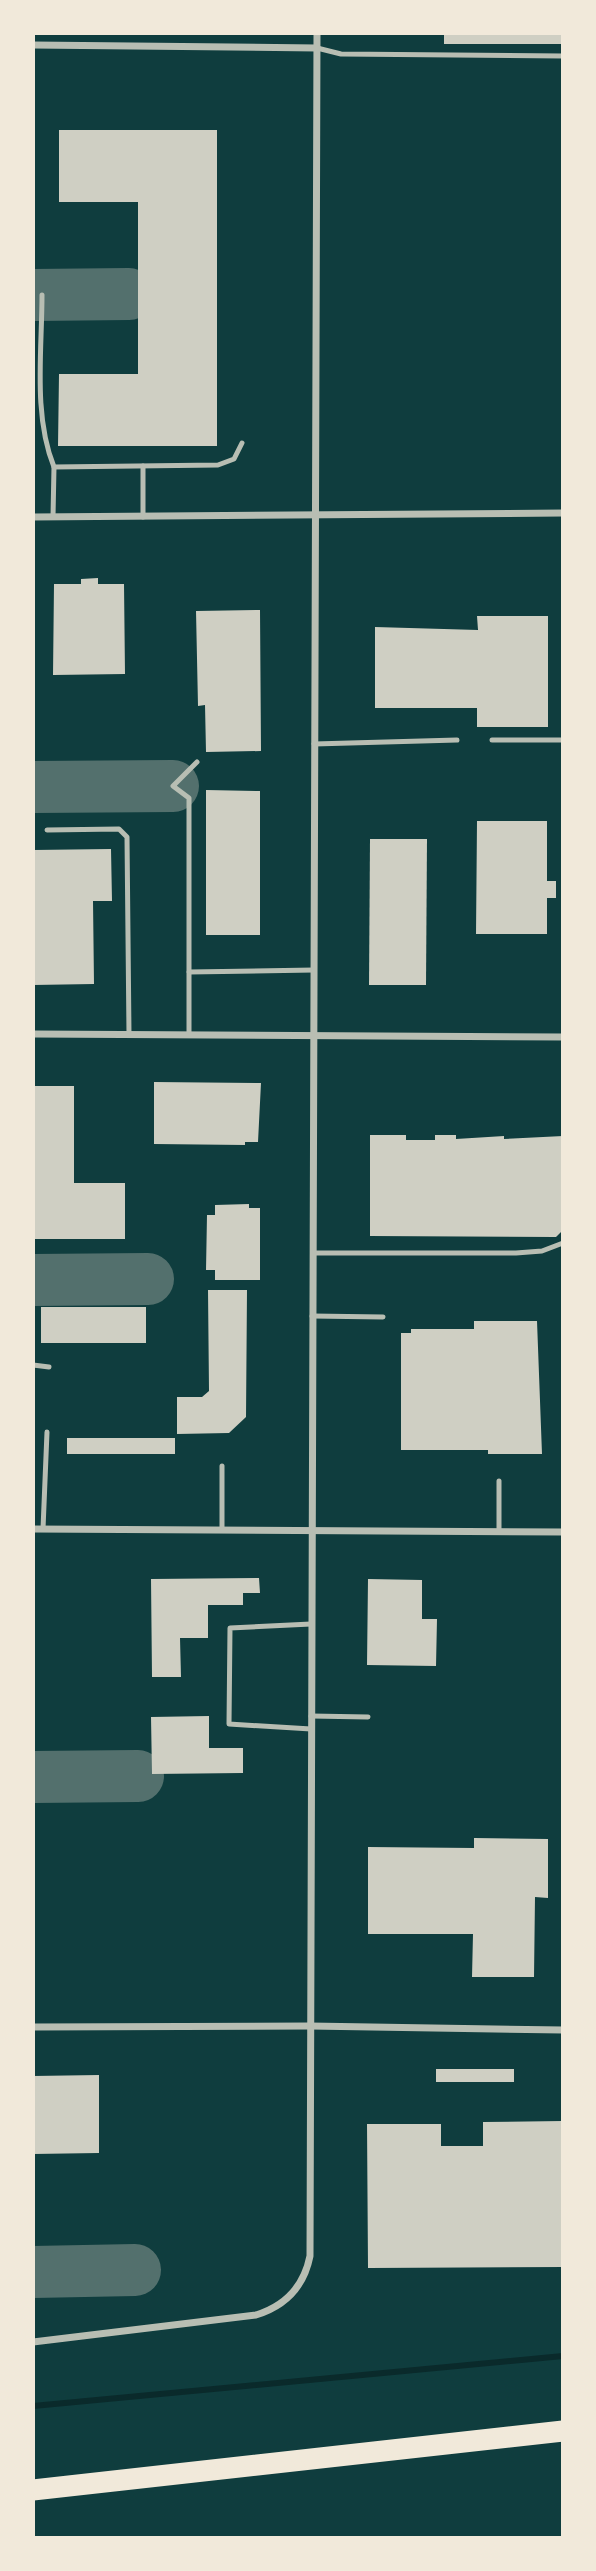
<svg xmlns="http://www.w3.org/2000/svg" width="596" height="2571" font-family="Overpass,sans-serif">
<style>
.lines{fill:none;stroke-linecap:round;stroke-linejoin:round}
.stream{stroke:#0a2a2b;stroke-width:6}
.taxiway{stroke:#53706d;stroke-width:52}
.building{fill:#cfcfc3}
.service{stroke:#b8beb3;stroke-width:5}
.minor{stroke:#b8beb3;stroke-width:7}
.motorway{stroke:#f1e9da;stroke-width:21}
</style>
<rect width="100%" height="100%" fill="#0f3d3e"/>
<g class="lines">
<path class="stream" d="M33 2406 563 2356"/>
<g class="taxiway">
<path d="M33 295 129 294"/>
<path d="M33 787 173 786"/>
<path d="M33 1280 148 1279"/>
<path d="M33 1777 138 1776"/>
<path d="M33 2272 135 2270"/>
</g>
</g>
<g class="building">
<rect x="444" y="33" width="119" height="11"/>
<path d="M59 130H217V446H58L59 374H138V202H59Z"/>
<path d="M98 578V584H124L125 674 53 675 54 584H81V579Z"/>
<path d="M260 610 261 751 206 752 205 705 198 706 196 611Z"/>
<path d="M477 616H548V727H477V708H375V627L478 630Z"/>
<path d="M206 790 260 791V935H206Z"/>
<path d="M477 821H547V881H556V898H547V934H476Z"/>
<path d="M370 839H427L426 985H369Z"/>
<path d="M111 849 112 901H93L94 984 33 985V850Z"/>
<path d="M154 1082 261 1083 258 1142H245V1145L154 1144Z"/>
<path d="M33 1086H74V1183H125V1239H33Z"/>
<path d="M370 1135H406V1140H435V1135H456V1139L504 1136V1139L563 1136V1230L556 1237 370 1236Z"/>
<path d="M249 1204V1208H260V1280H215V1270H206L207 1215H215V1205Z"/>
<path d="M208 1290H247L246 1417 229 1433 177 1434V1397H202L209 1391Z"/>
<rect x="41" y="1307" width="105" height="36"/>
<path d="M474 1321H537L542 1454H488V1450H401V1333H411V1329H474Z"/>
<rect x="67" y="1438" width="108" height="16"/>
<path d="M259 1578 260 1593H243V1605H208V1638H180L181 1677H152L151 1579Z"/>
<path d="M368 1579 422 1580V1619H437L436 1666 367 1665Z"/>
<path d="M209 1716V1748H243V1773L152 1774 151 1717Z"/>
<path d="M474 1838 548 1839V1898L535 1897 534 1977H472L473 1934H368V1847L474 1848Z"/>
<rect x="436" y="2069" width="78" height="13"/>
<path d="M99 2075V2153L33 2154V2076Z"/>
<path d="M563 2121V2267L368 2268 367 2124H441V2146H483V2122Z"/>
</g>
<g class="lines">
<g class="service">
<path d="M317 48 341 54 563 56"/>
<path d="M42 295C42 351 33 415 54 467L218 465 234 459 242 443"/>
<path d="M143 466V517"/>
<path d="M53 517 54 467"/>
<path d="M492 740H563"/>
<path d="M314 744 457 740"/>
<path d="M47 830 119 829 127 837 129 1034"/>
<path d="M189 972 314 970"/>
<path d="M189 1035V798L173 786 197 762"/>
<path d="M313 1253H516L542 1251 563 1243"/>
<path d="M312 1316 383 1317"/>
<path d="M33 1365 49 1367"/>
<path d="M222 1466V1530"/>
<path d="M43 1529 47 1432"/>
<path d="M499 1532V1481"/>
<path d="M311 1716 368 1717"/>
<path d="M311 1729 229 1724 230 1628 311 1624"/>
</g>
<g class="minor">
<path d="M33 45 317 48"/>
<path d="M33 517 563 513"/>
<path d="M33 1034 563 1037"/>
<path d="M33 1529 563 1532"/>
<path d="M33 2027 310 2026 563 2030"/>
<path d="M33 2342 256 2315C285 2306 304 2286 310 2256L317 33"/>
</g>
<path class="motorway" d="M33 2490 563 2431"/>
</g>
<rect width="596" height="2571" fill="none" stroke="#f1e9da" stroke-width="70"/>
</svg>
